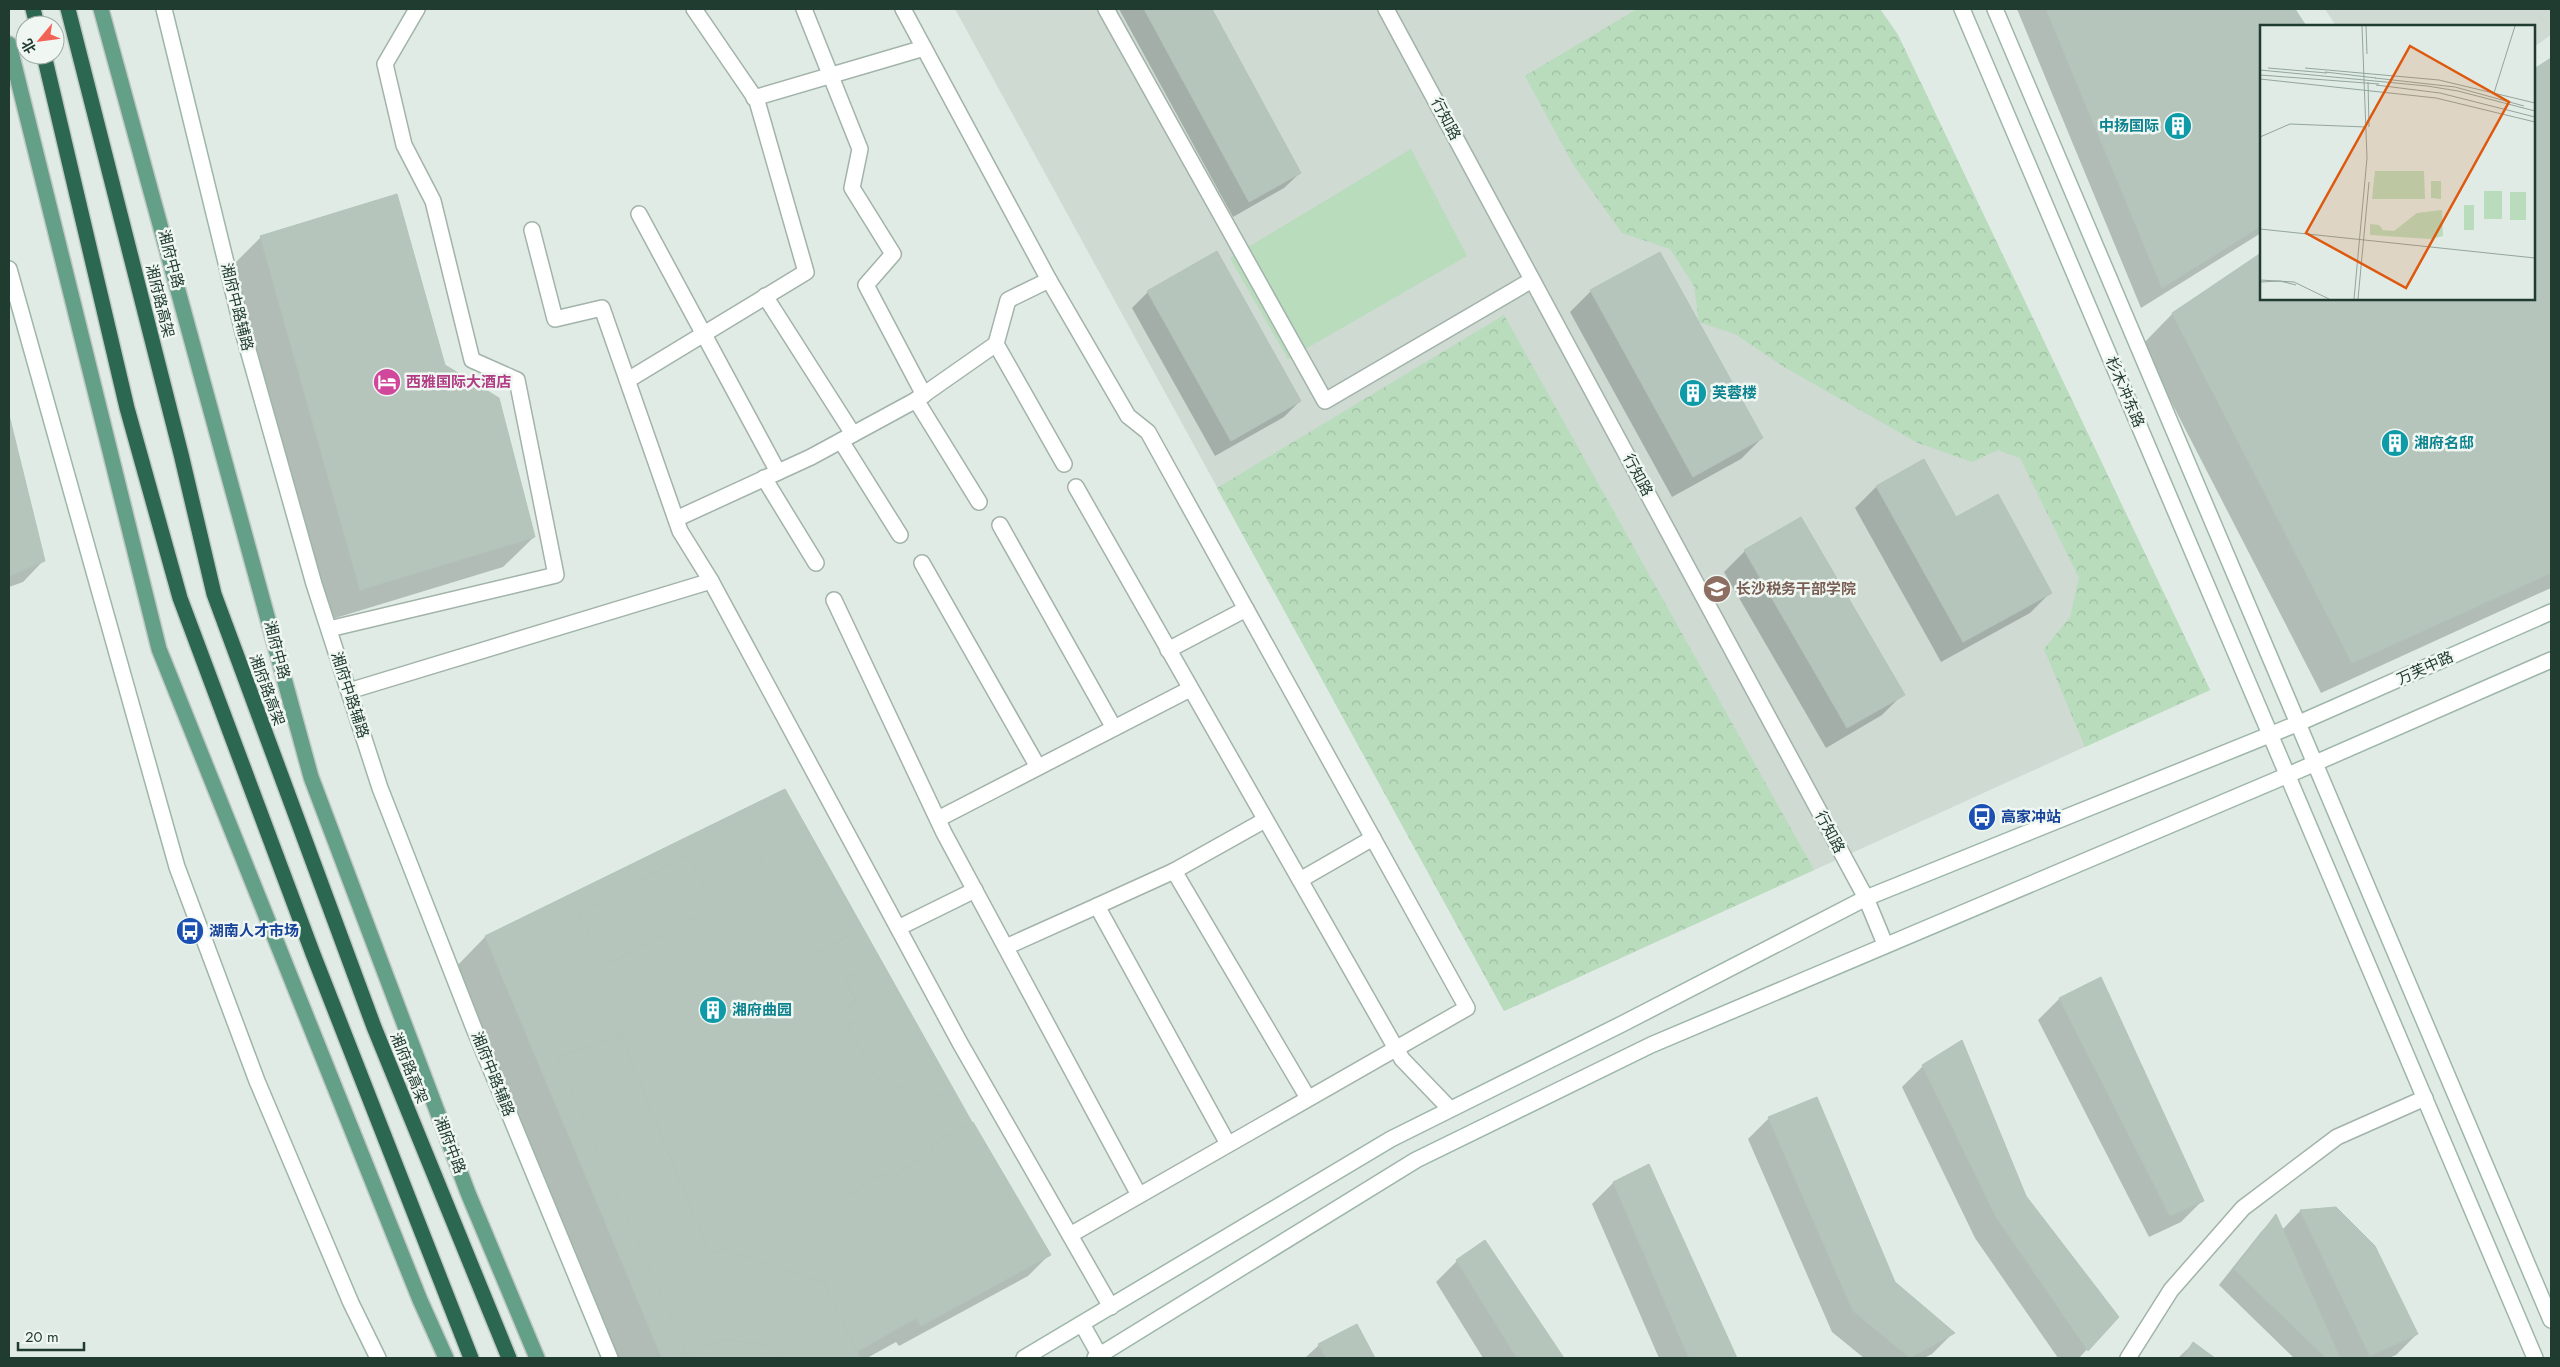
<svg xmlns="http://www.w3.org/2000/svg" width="2560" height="1367" font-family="Jost,'Noto Sans SC',sans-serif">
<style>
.built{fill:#cedad2}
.forest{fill:url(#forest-crowns)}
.pitch{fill:#b8dcbc}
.shadow{fill:#0003}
.building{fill:#b5c5bc;stroke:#b2c4ba}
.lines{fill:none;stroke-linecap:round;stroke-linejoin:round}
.street-casing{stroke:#a2b3aa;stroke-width:18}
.secondary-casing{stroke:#9eb6aa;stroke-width:18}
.primary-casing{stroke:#c1c8c5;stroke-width:18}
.highway-casing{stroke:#c1c8c5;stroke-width:18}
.street{stroke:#fff;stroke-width:15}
.secondary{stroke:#fff;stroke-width:15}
.primary{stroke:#64a087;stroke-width:15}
.highway{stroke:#2c6751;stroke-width:15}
.labels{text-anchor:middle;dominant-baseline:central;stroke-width:5;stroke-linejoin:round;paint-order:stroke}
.street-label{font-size:15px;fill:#203b2f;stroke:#f0f7f2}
.culture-label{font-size:15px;font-weight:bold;fill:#0d838f;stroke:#f0f7f2;text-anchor:start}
.hotel-label{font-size:15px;font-weight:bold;fill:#b23c85;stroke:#f0f7f2;text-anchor:start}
.education-label{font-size:15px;font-weight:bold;fill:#785e54;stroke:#f0f7f2;text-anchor:start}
.transit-label{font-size:15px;font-weight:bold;fill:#164399;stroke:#f0f7f2;text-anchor:start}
.inset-road{fill:none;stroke:#93a59c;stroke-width:1}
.view{fill:#de580e;fill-opacity:0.15;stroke:#de580e;stroke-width:2.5}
.inset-edge{fill:none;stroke:#203b2f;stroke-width:2.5}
</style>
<defs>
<pattern id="forest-crowns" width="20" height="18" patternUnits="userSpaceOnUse" patternTransform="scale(1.25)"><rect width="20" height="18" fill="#b8dcbc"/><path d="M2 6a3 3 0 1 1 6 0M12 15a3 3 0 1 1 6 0" fill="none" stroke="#9ebea2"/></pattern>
</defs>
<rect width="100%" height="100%" fill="#dfebe4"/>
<g class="built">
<path d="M955 9H1880L1898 35 2210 690 1504 1011Z"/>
<path d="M2325 9H2551V35L2534 47V26H2336Z"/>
</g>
<g class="forest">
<path d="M1637 9H1880L1898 35 2210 690 2085 747 2044 649 2070 617 2079 578 2020 458 1998 450 1972 462 1918 443 1784 367 1735 334 1699 322 1694 286 1670 249 1622 233 1574 166 1525 76Z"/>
<path d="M1504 315 1814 870 1504 1011 1217 488Z"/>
</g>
<path class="pitch" d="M1411 149 1467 256 1288 359 1230 258Z"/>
<g class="shadow">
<path d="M1119 9H1211L1300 173 1284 188 1233 217Z"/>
<path d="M2017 9H2294L2305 26H2261V233L2141 308Z"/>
<path d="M2551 59V588L2321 693 2142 345 2172 314 2261 255V299H2534V71Z"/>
<path d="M261 237 534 537 503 567 329 620 230 268Z"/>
<path d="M1591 291 1762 438 1741 459 1672 497 1570 312Z"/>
<path d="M1148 292 1300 401 1284 417 1215 456 1132 308Z"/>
<path d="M9 420 44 560 23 582 9 587Z"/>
<path d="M1876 487 1955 519 2051 592 2030 613 1941 662 1855 508Z"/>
<path d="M1801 519 1903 694 1882 715 1826 748 1724 572 1745 551Z"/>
<path d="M785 790 1021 1211 1049 1255 1028 1276 899 1346 896 1342 867 1358H618L455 968 485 937Z"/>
<path d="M2100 978 2202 1201 2181 1222 2149 1237 2038 1020 2059 999Z"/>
<path d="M1923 1066 2117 1317 2079 1358H2058L1975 1238 1902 1087Z"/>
<path d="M1816 1098 1894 1283 1953 1333 1932 1354 1924 1358H1864L1832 1332 1748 1139 1769 1118Z"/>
<path d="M1648 1166 1736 1358H1659L1592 1204 1613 1183Z"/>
<path d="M2335 1208 2417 1334 2396 1355 2389 1358H2294L2219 1285 2261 1232 2276 1216 2282 1230 2300 1211Z"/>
<path d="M1485 1241 1562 1358H1483L1436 1282 1457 1261Z"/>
<path d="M1357 1326 1374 1358H1305L1319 1345Z"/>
<path d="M2194 1343 2213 1358H2178Z"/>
</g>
<g class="building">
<path d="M1144 9H1212L1301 173 1249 202Z"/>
<path d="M2046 9H2295L2306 26H2261V226L2162 288Z"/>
<path d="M2551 58V573L2352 663 2172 313 2261 253V299H2534V69Z"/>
<path d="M397 194 445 365 499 398 535 537 360 590 260 236Z"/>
<path d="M1217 251 1301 401 1231 441 1147 291Z"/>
<path d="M1660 252 1763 438 1693 477 1590 290Z"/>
<path d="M9 415 45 561 9 576Z"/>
<path d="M1924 459 1956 517 1998 494 2052 593 1963 642 1876 486Z"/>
<path d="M1801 517 1905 695 1847 728 1744 550Z"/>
<path d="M785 789 1042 1247 846 1358H662L485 936Z"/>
<path d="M805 827 862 929 816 953 759 855Z"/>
<path d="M687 855 716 907 606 965 579 914Z"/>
<path d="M880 959 948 1090 917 1109 903 1085 895 1089 886 1075 878 1081 847 1025 856 1022 847 1008 857 1003 845 979Z"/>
<path d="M2101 977 2204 1201 2170 1216 2059 998Z"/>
<path d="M620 1034 710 1254 724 1249 824 1283 860 1358H781L774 1346 726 1339 687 1354 557 1058Z"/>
<path d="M1962 1040 2026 1196 2119 1317 2088 1351 1996 1217 1922 1065Z"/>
<path d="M1817 1097 1895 1282 1955 1333 1910 1358 1853 1311 1768 1117Z"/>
<path d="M973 1122 1051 1255 921 1326 843 1199 883 1173 887 1179 934 1151 932 1144Z"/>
<path d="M1649 1164 1737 1358H1689L1613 1182Z"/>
<path d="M2336 1207 2375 1246 2418 1334 2370 1356 2300 1210Z"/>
<path d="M2276 1214 2340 1358H2326L2234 1269Z"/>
<path d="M1485 1240 1564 1358H1517L1456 1260Z"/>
<path d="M1357 1324 1375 1358H1326L1318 1344Z"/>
<path d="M2193 1342 2215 1358H2183Z"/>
</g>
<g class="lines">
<defs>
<g id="street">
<path d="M804 9 860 149 852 188 893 254 866 285 924 395"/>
<path d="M903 9 1049 280 1128 416 1148 432 1467 1008 1070 1235"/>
<path d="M1106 9 1325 401 1532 280"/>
<path d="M1386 9 1866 898 1885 944"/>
<path d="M754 98 924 48"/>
<path d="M639 214 778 472"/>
<path d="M765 296 853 434"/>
<path d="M996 344 1064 464"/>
<path d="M628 380 806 272 757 101 694 9"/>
<path d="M916 400 979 502"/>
<path d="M841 441 900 535"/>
<path d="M764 478 816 563"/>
<path d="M1076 487 1402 1059 1450 1109"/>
<path d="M676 519 811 457 916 400 996 344 1008 300 1049 280"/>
<path d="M1000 525 1114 728"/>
<path d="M922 563 1038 767"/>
<path d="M711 581 960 1043 1111 1307"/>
<path d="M834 600 944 833 1139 1195"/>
<path d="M329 629 556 575 517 380 472 360 433 201 404 145 385 64 417 9"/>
<path d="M1168 650 1246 609"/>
<path d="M349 691 711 581 680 531 602 308 555 319 532 230"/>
<path d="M938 819 1190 689"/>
<path d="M1174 871 1308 1098"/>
<path d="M1300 880 1373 838"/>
<path d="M1097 906 1174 871 1265 820"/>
<path d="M898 928 975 890"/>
<path d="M1006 947 1097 906 1228 1144"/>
<path d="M2128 1358 2171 1290 2243 1208 2337 1137 2425 1098"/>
</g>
<g id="secondary">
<path d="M164 9 243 332 314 584 380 788 473 1026 610 1358"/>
<path d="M1962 9 2535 1358"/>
<path d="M1995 9 2551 1320"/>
<path d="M9 269 177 867 257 1081 351 1303 378 1358"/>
<path d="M1082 1324 1101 1358"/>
<path d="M1024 1358 1391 1139 1622 1024 1866 898 2299 723 2551 612"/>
<path d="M1095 1358 1416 1160 1651 1045 2288 775 2551 660"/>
</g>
<g id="primary">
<path d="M101 9 311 777 468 1193 537 1358"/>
<path d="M9 44 159 649 420 1300 446 1358"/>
</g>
<g id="highway">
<path d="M33 9 37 25"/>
<path d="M68 9 181 454 214 594 374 1027 509 1358"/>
<path d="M44 55 127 408 180 598 313 954 471 1358"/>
</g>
</defs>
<use href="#street" class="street-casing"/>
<use href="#secondary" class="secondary-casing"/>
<use href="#primary" class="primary-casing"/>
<use href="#highway" class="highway-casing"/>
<use href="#street" class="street"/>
<use href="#secondary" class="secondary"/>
<use href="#primary" class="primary"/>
<use href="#highway" class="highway"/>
</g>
<defs>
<symbol id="building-disc" viewBox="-11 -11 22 22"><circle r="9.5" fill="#0f9aa8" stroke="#f0f7f2"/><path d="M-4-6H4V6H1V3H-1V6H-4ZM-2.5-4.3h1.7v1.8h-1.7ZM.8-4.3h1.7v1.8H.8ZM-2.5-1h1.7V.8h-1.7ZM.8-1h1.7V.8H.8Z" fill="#fff"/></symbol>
<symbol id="hotel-disc" viewBox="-11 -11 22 22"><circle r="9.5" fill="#d1479c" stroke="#f0f7f2"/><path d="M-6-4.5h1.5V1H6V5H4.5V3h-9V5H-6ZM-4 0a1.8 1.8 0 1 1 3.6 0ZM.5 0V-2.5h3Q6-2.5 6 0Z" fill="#fff"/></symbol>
<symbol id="school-disc" viewBox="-11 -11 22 22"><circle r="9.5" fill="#8d6e63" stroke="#f0f7f2"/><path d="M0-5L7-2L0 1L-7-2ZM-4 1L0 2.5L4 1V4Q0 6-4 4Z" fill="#fff"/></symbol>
<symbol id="bus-disc" viewBox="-11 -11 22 22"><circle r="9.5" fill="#1a4fb4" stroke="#f0f7f2"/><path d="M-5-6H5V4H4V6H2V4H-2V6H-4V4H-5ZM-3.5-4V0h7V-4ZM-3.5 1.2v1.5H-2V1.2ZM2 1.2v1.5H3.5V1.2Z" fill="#fff"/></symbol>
</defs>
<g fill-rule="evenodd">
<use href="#building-disc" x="2162" y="110" width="32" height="32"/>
<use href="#hotel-disc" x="371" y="366" width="32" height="32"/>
<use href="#building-disc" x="1677" y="377" width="32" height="32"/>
<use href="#building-disc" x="2379" y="427" width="32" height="32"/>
<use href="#school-disc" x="1701" y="573" width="32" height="32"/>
<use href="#bus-disc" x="1966" y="801" width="32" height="32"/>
<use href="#bus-disc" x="174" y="915" width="32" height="32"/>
<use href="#building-disc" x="697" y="994" width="32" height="32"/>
</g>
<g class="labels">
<g class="street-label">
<text transform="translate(1446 119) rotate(62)">行知路</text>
<text transform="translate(171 259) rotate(75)">湘府中路</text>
<text transform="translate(160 301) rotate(76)">湘府路高架</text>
<text transform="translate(237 307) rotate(76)">湘府中路辅路</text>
<text transform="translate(2125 392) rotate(67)">杉木冲东路</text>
<text transform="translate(1638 475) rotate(62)">行知路</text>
<text transform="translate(277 650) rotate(75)">湘府中路</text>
<text transform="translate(2425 668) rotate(-24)">万芙中路</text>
<text transform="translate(267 690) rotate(70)">湘府路高架</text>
<text transform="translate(350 695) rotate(72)">湘府中路辅路</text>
<text transform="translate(1830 832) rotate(62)">行知路</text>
<text transform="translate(409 1068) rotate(68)">湘府路高架</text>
<text transform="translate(493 1074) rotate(68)">湘府中路辅路</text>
<text transform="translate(450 1145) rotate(69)">湘府中路</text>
</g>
<g class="culture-label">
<text x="2159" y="126" text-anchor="end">中扬国际</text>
<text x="1712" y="393">芙蓉楼</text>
<text x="2414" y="443">湘府名邸</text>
<text x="732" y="1010">湘府曲园</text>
</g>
<g class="hotel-label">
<text x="406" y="382">西雅国际大酒店</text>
</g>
<g class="education-label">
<text x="1736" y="589">长沙税务干部学院</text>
</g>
<g class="transit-label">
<text x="2001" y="817">高家冲站</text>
<text x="209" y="931">湖南人才市场</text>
</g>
</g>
<g transform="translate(2260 25)">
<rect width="275" height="275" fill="#dfebe4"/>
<path d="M115 146H164L165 174H112ZM204 180H214V205H204ZM182 185 183 211 170 214 110 210V199L119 200 123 205 134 206 157 188Z" fill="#b8dcbc"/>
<path d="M171 156H181V174L171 173ZM224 166H242V194H224ZM250 167H266V195H250Z" fill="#b8dcbc"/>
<path class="inset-road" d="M106 1 107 29M8 43 67 48M45 43 179 55 275 78M0 45 167 61 198 66 275 86M65 47 116 53M0 50 119 59M115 53 195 62 264 81M0 54 176 73 275 97M108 57 109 102M116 60 180 68 275 92M234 68 255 1M0 112 30 99 106 102M0 204 275 233M0 255 34 257 69 274M0 257 20 256 36 260M94 274 107 133 102 1M98 274 109 157"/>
<path class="view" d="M150 21 249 77 146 263 46 208Z"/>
<rect width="275" height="275" class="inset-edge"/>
</g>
<rect width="2560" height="1367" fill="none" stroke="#203b2f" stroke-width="20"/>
<g transform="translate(40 40) rotate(241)"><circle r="24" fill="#f0f7f2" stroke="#9daca4"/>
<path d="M0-4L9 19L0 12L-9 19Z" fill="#f26356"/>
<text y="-8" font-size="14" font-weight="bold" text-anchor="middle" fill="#203b2f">北</text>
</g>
<path d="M18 1342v8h66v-8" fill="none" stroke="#203b2f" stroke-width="2.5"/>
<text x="25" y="1342" font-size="15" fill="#203b2f" stroke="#f0f7f2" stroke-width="4" paint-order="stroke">20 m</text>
</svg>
